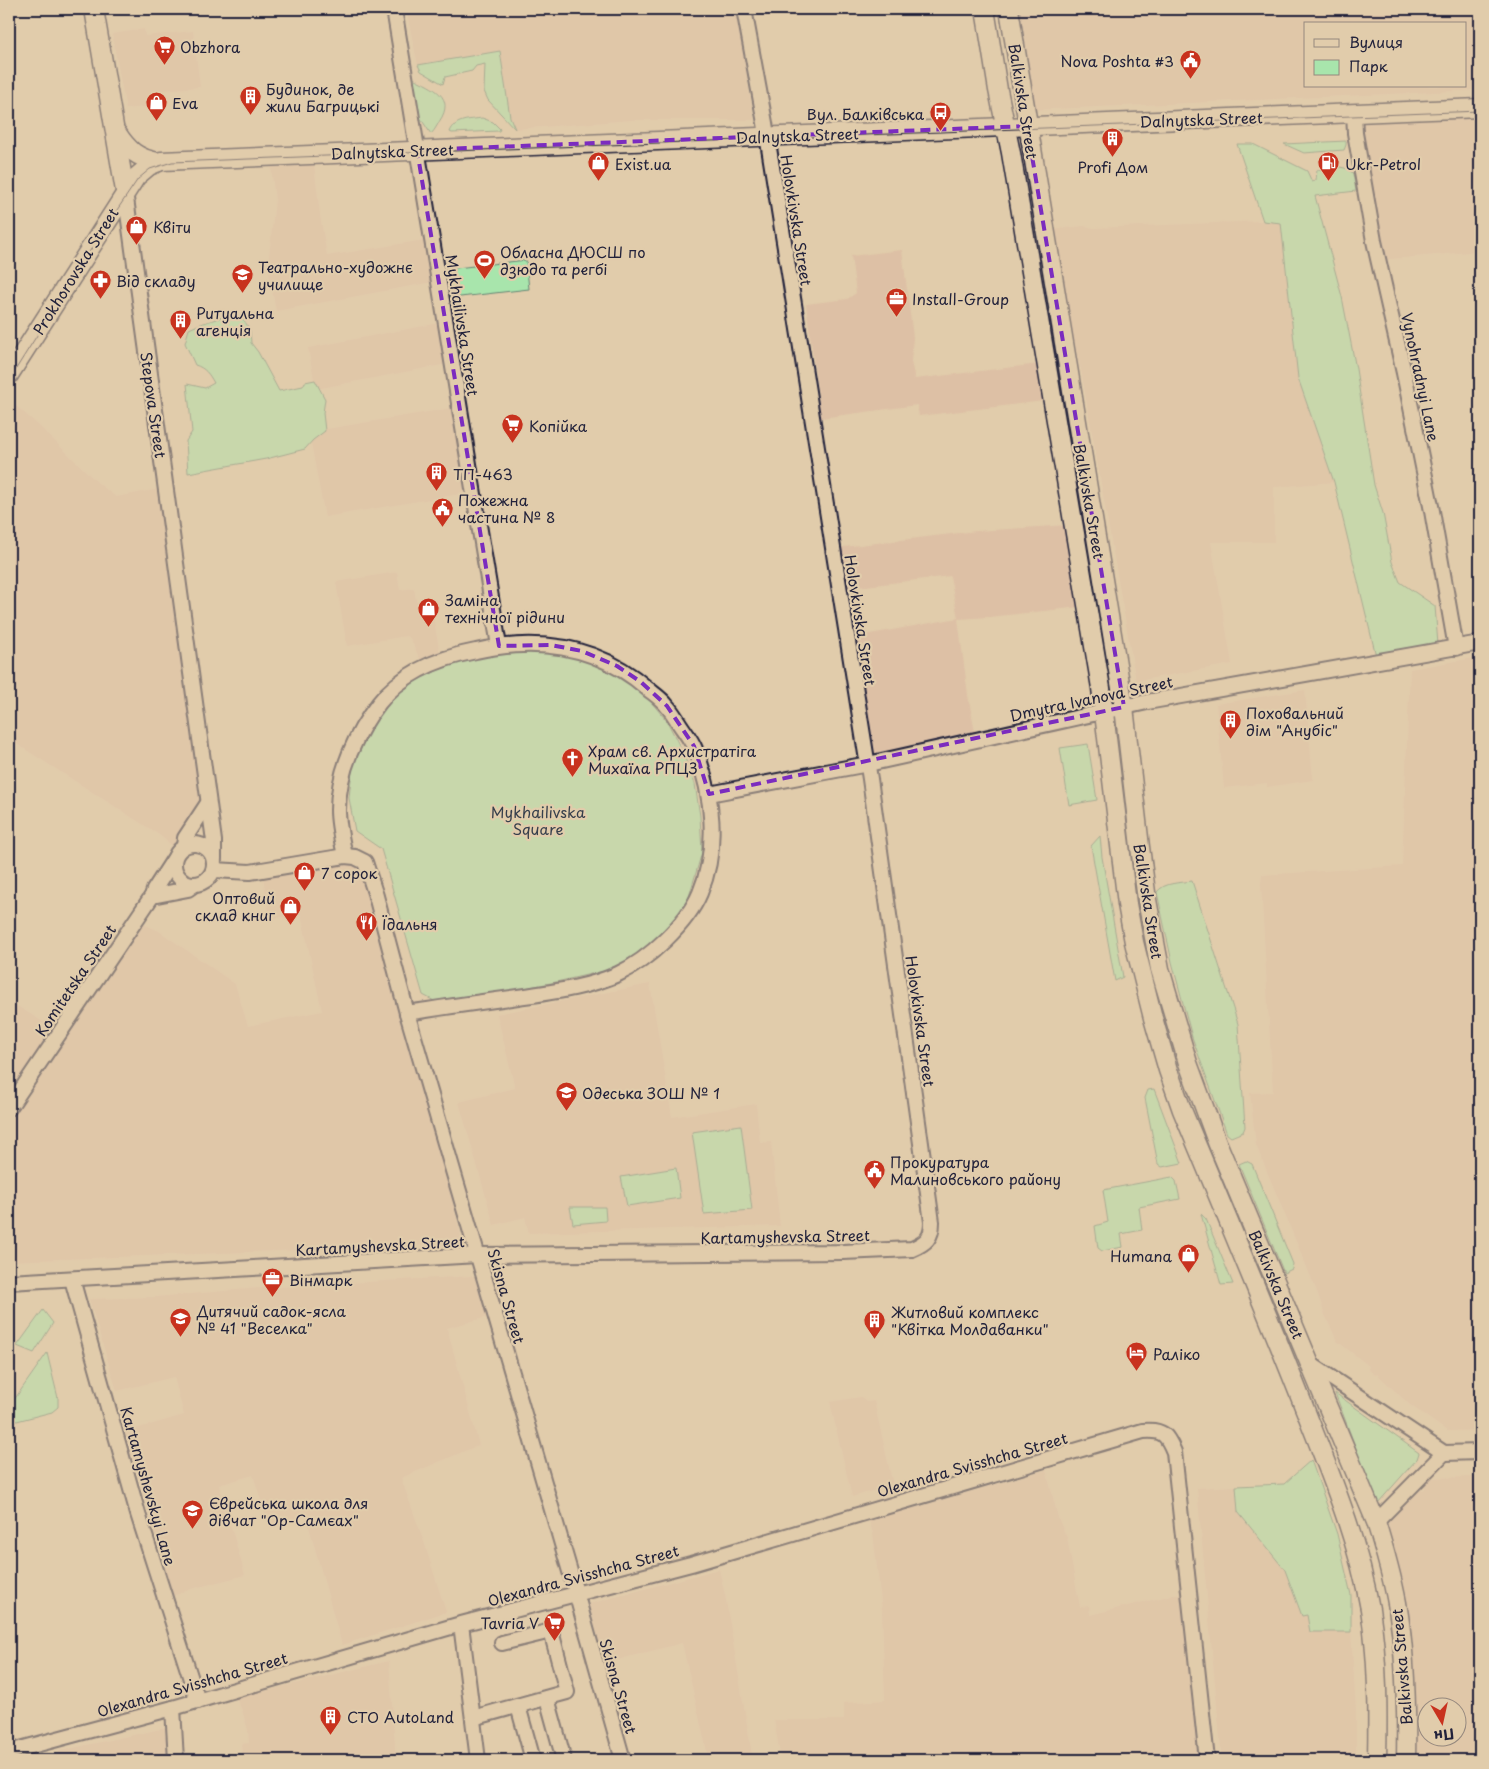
<svg xmlns="http://www.w3.org/2000/svg" width="1489" height="1769" font-family="'Playpen Sans',sans-serif">
<style>
.built{fill:#ddc0a5;fill-rule:evenodd}
.green{fill:#a8e5ac;stroke:#658474}
.lines{fill:none;stroke-linecap:round;stroke-linejoin:round}
.minor-casing{stroke:#22223b;stroke-width:18}
.major-casing{stroke:#22223b;stroke-width:21}
.minor{stroke:#e1ccab;stroke-width:14}
.major{stroke:#e1ccab;stroke-width:18}
.tram{stroke:#22223b;stroke-width:1}
.marked{fill:none;stroke:#7b2cbf;stroke-width:4;stroke-dasharray:10 6;stroke-linejoin:round}
.labels{text-anchor:middle;dominant-baseline:central;stroke-width:4.5;stroke-linejoin:round;paint-order:stroke}
.poi-label{font-size:15px;fill:#22223b;stroke:#e1ccab;text-anchor:start}
.street-label{font-size:15px;fill:#22223b;stroke:#e1ccab}
.park-label{font-size:15px;fill:#363f4c;stroke:#e1ccab}
</style>
<rect width="100%" height="100%" fill="#e1ccab"/>
<filter id="ink" filterUnits="userSpaceOnUse"><feTurbulence type="fractalNoise" baseFrequency=".02" numOctaves="2"/><feDisplacementMap in="SourceGraphic" scale="10" xChannelSelector="R" yChannelSelector="G"/><feConvolveMatrix kernelMatrix="1 2 1 2 8 2 1 2 1" color-interpolation-filters="sRGB"/></filter>
<g filter="url(#ink)">
<g class="built">
<path d="M406 9H736L754 120H632L515 129 510 117 500 51 418 65Z"/>
<path d="M1015 9H1480V90L1030 110ZM1305 24H1465V86H1305Z"/>
<path d="M144 29 145 36 193 31 200 87 151 91 153 106 126 109 112 34Z"/>
<path d="M1480 112V251L1380 260 1355 116Z"/>
<path d="M313 156 320 215 327 256 430 239 438 281 276 311 268 267 275 200 270 158Z"/>
<path d="M1263 221 1281 223 1298 378 1334 482 1274 487V542H1211L1232 664 1136 681 1081 370 1046 230 1084 226 1094 228Z"/>
<path d="M902 250 913 337 911 362 915 379 1039 364 1044 401 919 416 917 405 821 418 806 304 847 299 856 293 851 256Z"/>
<path d="M445 322 452 363 316 389 308 348Z"/>
<path d="M9 400 37 424 98 483 116 497 164 488 206 796 174 847 158 834 9 739Z"/>
<path d="M458 407 471 492 325 517 309 432Z"/>
<path d="M1069 525 1080 607 990 617 958 619 968 695 976 738 869 762 848 638 958 618 950 576 841 589 835 548 976 531Z"/>
<path d="M397 572 400 590 414 588 416 601H421L423 611 432 610 440 654 421 661 410 638 406 636 347 646 336 582Z"/>
<path d="M1480 657V1430L1447 1431 1410 1405 1377 1374 1375 1375 1368 1369 1369 1366 1337 1341 1325 1315 1318 1294 1256 1145 1250 1093 1273 1092 1261 884 1262 875 1402 866 1410 669Z"/>
<path d="M1305 690 1313 780 1267 787V783L1224 788 1216 704Z"/>
<path d="M345 857 364 863 376 897 463 1244 9 1261V1114L139 922 159 931 235 984 248 1026 322 1011 301 914 270 919 262 871Z"/>
<path d="M650 984 672 1117 756 1104 760 1143 771 1142 780 1226 529 1233 525 1217 494 1225 459 1102 515 1088 497 1014Z"/>
<path d="M9 1001 58 1031 9 1105Z"/>
<path d="M474 1276 487 1317 447 1328 479 1445 401 1478 424 1542 446 1612 342 1645 306 1516 270 1528 253 1475 219 1485 245 1575 191 1589 173 1596 125 1432 184 1415 174 1377 117 1391 89 1299 156 1297 259 1288Z"/>
<path d="M861 1397 868 1402 874 1401 893 1485 852 1497 830 1402Z"/>
<path d="M1046 1470 1058 1518 1067 1538 1080 1607 1089 1606 1090 1615 1173 1595H1183L1200 1760H781L774 1720H844V1703L885 1700 882 1610 873 1533 869 1521Z"/>
<path d="M1480 1477V1760H1412L1404 1605 1389 1532 1388 1522 1390 1518 1415 1491 1425 1489V1478ZM1426 1706H1456V1736H1426Z"/>
<path d="M1236 1486 1238 1512 1285 1570 1302 1616 1307 1614 1310 1632H1351L1356 1711V1760H1222L1197 1488Z"/>
<path d="M719 1569 725 1595 753 1760H709L682 1643 605 1663 589 1604Z"/>
<path d="M389 1661 396 1760H243L241 1744 249 1743 248 1730 242 1710 236 1698Z"/>
<path d="M175 1726 176 1760H61L59 1751Z"/>
</g>
<g class="green">
<path d="M500 51 510 117 515 129 488 100 484 91 485 64 476 66 472 71 445 77 443 84 421 71 418 65Z"/>
<path d="M411 77C428 86 454 94 442 117 438 123 436 129 431 134L419 116Z"/>
<path d="M482 118 493 122 500 129 499 131 452 133 450 132C455 119 469 120 482 118Z"/>
<path d="M1346 141V145L1344 150 1304 153 1284 144Z"/>
<path d="M1237 144H1253L1307 171 1312 182 1316 180 1317 170 1340 167 1349 169 1353 174 1356 191 1315 196 1342 297 1356 369 1374 485 1383 513 1392 562 1400 582 1435 606 1438 645 1376 656 1334 482 1298 378 1281 223 1263 221Z"/>
<path d="M526 260 529 289 443 299 439 270Z"/>
<path d="M228 315H236L244 320 250 330 251 343 258 352 279 391 303 386 305 382 315 380 325 399 323 413 325 431 313 440 305 449 266 459 188 473 186 441 192 432 187 384 205 388 214 383C209 374 205 368 195 365L185 343 189 329 198 325Z"/>
<path d="M537 649 565 654 593 663 620 676 646 696 667 721 683 753 695 784 700 816 702 852 688 900 668 934 630 965 556 982 440 1004 423 995 381 849 355 831 349 798 352 770 363 739 381 709 404 687 467 656Z"/>
<path d="M1088 744 1097 800 1069 805 1060 748Z"/>
<path d="M1100 836 1102 857 1123 977 1115 981 1091 846Z"/>
<path d="M1192 881 1238 1024 1245 1127 1243 1132 1231 1137 1227 1134 1192 1037 1172 962 1157 892C1164 882 1181 883 1192 881Z"/>
<path d="M1154 1089 1182 1163 1162 1167 1158 1164 1145 1098 1148 1090Z"/>
<path d="M741 1125 752 1210 704 1214 692 1132Z"/>
<path d="M1246 1161 1252 1164 1293 1264 1292 1269 1284 1273 1239 1164Z"/>
<path d="M676 1168 680 1198 627 1206 621 1177Z"/>
<path d="M1172 1177 1176 1181 1180 1199 1139 1207 1142 1230 1121 1234 1123 1247 1102 1251 1098 1248 1095 1226 1108 1222 1103 1190Z"/>
<path d="M570 1207H605L606 1221 573 1224Z"/>
<path d="M1201 1214 1206 1219 1233 1284 1221 1285Z"/>
<path d="M43 1310 53 1323 34 1353 17 1346Z"/>
<path d="M47 1353 58 1398V1407L52 1412 9 1423V1407Z"/>
<path d="M1335 1393 1419 1453 1417 1459 1377 1504Z"/>
<path d="M1311 1460 1337 1534 1351 1595V1632H1310L1307 1615 1302 1616 1285 1570 1238 1512 1236 1486 1284 1484Z"/>
</g>
<g class="lines">
<defs>
<g id="minor">
<path d="M394 9 499 646"/>
<path d="M1354 113 1355 133 1374 241 1404 373 1432 511 1456 648"/>
<path d="M125 191 214 841V859"/>
<path d="M709 794 868 764 1147 702 1480 643"/>
<circle cx="194" cy="864" r="20"/>
<path d="M184 846 185 838 208 803"/>
<path d="M345 856C342 841 338 825 338 810 338 771 356 733 379 703 403 672 439 658 476 651 539 637 598 645 648 689 654 694 662 699 667 706 672 711 675 717 679 723 684 731 691 739 695 749 713 793 719 848 700 893 687 924 648 960 618 974 587 988 552 992 518 997 481 1002 444 1007 407 1013"/>
<path d="M214 870 250 872 345 856 355 857 365 862 376 896 407 1013 571 1575 623 1760"/>
<path d="M152 896 188 889 195 884"/>
<path d="M9 1108 152 896 154 890 174 859"/>
<path d="M72 1279 138 1514 198 1701"/>
<path d="M9 1282 478 1255 843 1252 912 1249C926 1243 932 1238 932 1222L870 779 765 123 744 9"/>
<path d="M1309 1363 1444 1453"/>
<path d="M1444 1453 1480 1452"/>
<path d="M1376 1522 1444 1453"/>
<path d="M461 1624 478 1760"/>
<path d="M547 1698 564 1760"/>
<path d="M518 1706 533 1760"/>
<path d="M173 1708 176 1760"/>
<path d="M473 1718 567 1692 551 1631 502 1643"/>
<path d="M9 1752 173 1708 461 1624 691 1564 1143 1431C1163 1429 1167 1435 1174 1452L1207 1760"/>
</g>
<g id="major">
<path d="M94 9 125 191"/>
<path d="M985 9 998 90 1011 153 1101 688 1127 904 1134 942 1153 1018 1168 1070 1182 1110C1224 1210 1266 1310 1306 1412 1331 1476 1358 1540 1370 1609 1378 1659 1378 1710 1377 1760"/>
<path d="M1009 9 1124 707 1140 847 1147 900 1160 969 1188 1063 1217 1142 1376 1522C1384 1548 1392 1576 1397 1603 1406 1655 1407 1708 1406 1760"/>
<path d="M117 133C128 150 137 158 158 162"/>
<path d="M9 375 136 177 149 166 161 161 1480 108"/>
</g>
</defs>
<use href="#minor" class="minor-casing"/>
<use href="#major" class="major-casing"/>
<use href="#minor" class="minor"/>
<use href="#major" class="major"/>
<path class="tram" d="M9 380 98 238 138 179 150 169 172 162 1480 111"/>
</g>
</g>
<path d="M0 0H1489V1769H0ZM1027 126 1124 707 709 794 694 746 667 706 641 682 617 666 582 651 551 645 499 646 417 150Z" fill="#e1ccab" fill-opacity=".55" fill-rule="evenodd"/>
<path class="marked" d="M1027 126 1124 707 709 794 694 746 667 706 641 682 617 666 582 651 551 645 499 646 417 150Z"/>
<defs>
<symbol id="supermarket-pin" viewBox="-11 -11 22 30"><path d="M0 17L-7.5 6A9.5 9.5 0 1 1 7.5 6Z" fill="#c8321e" stroke="#e1ccab"/><path d="M-6-5.5h2.5l.6 2H6L4.5 2H-2.5L-4.4-4H-6ZM-1.5 3.2a1.3 1.3 0 1 0 .1 0ZM3 3.2a1.3 1.3 0 1 0 .1 0Z" fill="#fff"/></symbol>
<symbol id="civic-pin" viewBox="-11 -11 22 30"><path d="M0 17L-7.5 6A9.5 9.5 0 1 1 7.5 6Z" fill="#c8321e" stroke="#e1ccab"/><path d="M-.6-6.5H3V-4.5H.6V-3L4-1V1h2V6H-6V1h2V-1L-.6-3ZM-1.2 2.5V6h2.4V2.5Z" fill="#fff"/></symbol>
<symbol id="building-pin" viewBox="-11 -11 22 30"><path d="M0 17L-7.5 6A9.5 9.5 0 1 1 7.5 6Z" fill="#c8321e" stroke="#e1ccab"/><path d="M-4-6H4V6H1V3H-1V6H-4ZM-2.5-4.3h1.7v1.8h-1.7ZM.8-4.3h1.7v1.8H.8ZM-2.5-1h1.7V.8h-1.7ZM.8-1h1.7V.8H.8Z" fill="#fff"/></symbol>
<symbol id="shop-pin" viewBox="-11 -11 22 30"><path d="M0 17L-7.5 6A9.5 9.5 0 1 1 7.5 6Z" fill="#c8321e" stroke="#e1ccab"/><path d="M-5-2.5h2.3a2.7 3.5 0 0 1 5.4 0H5L5.5 6h-11ZM-1.5-2.5h3a1.5 2.3 0 0 0-3 0Z" fill="#fff"/></symbol>
<symbol id="bus-pin" viewBox="-11 -11 22 30"><path d="M0 17L-7.5 6A9.5 9.5 0 1 1 7.5 6Z" fill="#c8321e" stroke="#e1ccab"/><path d="M-5-6H5V4H4V6H2V4H-2V6H-4V4H-5ZM-3.5-4V0h7V-4ZM-3.5 1.2v1.5H-2V1.2ZM2 1.2v1.5H3.5V1.2Z" fill="#fff"/></symbol>
<symbol id="fuel-pin" viewBox="-11 -11 22 30"><path d="M0 17L-7.5 6A9.5 9.5 0 1 1 7.5 6Z" fill="#c8321e" stroke="#e1ccab"/><path d="M-5.5-6h7V0h2V4h1.3V-2.5L3-4.5l.8-.8L6-3V5H2.5V1h-1V6h-7ZM-4.2-4.7v3.2H.2V-4.7Z" fill="#fff"/></symbol>
<symbol id="stadium-pin" viewBox="-11 -11 22 30"><path d="M0 17L-7.5 6A9.5 9.5 0 1 1 7.5 6Z" fill="#c8321e" stroke="#e1ccab"/><path d="M0-5a6.5 5 0 1 0 0 10a6.5 5 0 1 0 0-10ZM-3.5-1.8h7v3.6h-7Z" fill="#fff"/></symbol>
<symbol id="university-pin" viewBox="-11 -11 22 30"><path d="M0 17L-7.5 6A9.5 9.5 0 1 1 7.5 6Z" fill="#c8321e" stroke="#e1ccab"/><path d="M0-5L7-2L0 1L-7-2ZM-4 1L0 2.5L4 1V4Q0 6-4 4Z" fill="#fff"/></symbol>
<symbol id="pharmacy-pin" viewBox="-11 -11 22 30"><path d="M0 17L-7.5 6A9.5 9.5 0 1 1 7.5 6Z" fill="#c8321e" stroke="#e1ccab"/><path d="M-2-6h4v4h4v4h-4v4h-4v-4h-4v-4h4Z" fill="#fff"/></symbol>
<symbol id="office-pin" viewBox="-11 -11 22 30"><path d="M0 17L-7.5 6A9.5 9.5 0 1 1 7.5 6Z" fill="#c8321e" stroke="#e1ccab"/><path d="M-6-3h4V-5.5h4V-3h4V5H-6ZM-1-4.5V-3h2v-1.5ZM-6 0V1H6V0Z" fill="#fff"/></symbol>
<symbol id="church-pin" viewBox="-11 -11 22 30"><path d="M0 17L-7.5 6A9.5 9.5 0 1 1 7.5 6Z" fill="#c8321e" stroke="#e1ccab"/><path d="M-1.2-6h2.4v3.5h3.3v2.4h-3.3V6h-2.4V-.1h-3.3v-2.4h3.3Z" fill="#fff"/></symbol>
<symbol id="restaurant-pin" viewBox="-11 -11 22 30"><path d="M0 17L-7.5 6A9.5 9.5 0 1 1 7.5 6Z" fill="#c8321e" stroke="#e1ccab"/><path d="M-5-6h1v4h1v-4h1v4h1v-4h1v5L-1.5 .5V6h-2V.5L-5-1ZM5-6V6H3V1.5H1.5Q1.5-4 5-6Z" fill="#fff"/></symbol>
<symbol id="school-pin" viewBox="-11 -11 22 30"><path d="M0 17L-7.5 6A9.5 9.5 0 1 1 7.5 6Z" fill="#c8321e" stroke="#e1ccab"/><path d="M0-5L7-2L0 1L-7-2ZM-4 1L0 2.5L4 1V4Q0 6-4 4Z" fill="#fff"/></symbol>
<symbol id="hotel-pin" viewBox="-11 -11 22 30"><path d="M0 17L-7.5 6A9.5 9.5 0 1 1 7.5 6Z" fill="#c8321e" stroke="#e1ccab"/><path d="M-6-4.5h1.5V1H6V5H4.5V3h-9V5H-6ZM-4 0a1.8 1.8 0 1 1 3.6 0ZM.5 0V-2.5h3Q6-2.5 6 0Z" fill="#fff"/></symbol>
</defs>
<g fill-rule="evenodd">
<use href="#supermarket-pin" x="152" y="34" width="25" height="34"/>
<use href="#civic-pin" x="1178" y="48" width="25" height="34"/>
<use href="#building-pin" x="238" y="84" width="25" height="34"/>
<use href="#shop-pin" x="144" y="90" width="25" height="34"/>
<use href="#bus-pin" x="928" y="100" width="25" height="34"/>
<use href="#building-pin" x="1100" y="126" width="25" height="34"/>
<use href="#shop-pin" x="586" y="150" width="25" height="34"/>
<use href="#fuel-pin" x="1316" y="150" width="25" height="34"/>
<use href="#shop-pin" x="124" y="214" width="25" height="34"/>
<use href="#stadium-pin" x="472" y="248" width="25" height="34"/>
<use href="#university-pin" x="230" y="262" width="25" height="34"/>
<use href="#pharmacy-pin" x="88" y="268" width="25" height="34"/>
<use href="#office-pin" x="884" y="286" width="25" height="34"/>
<use href="#building-pin" x="168" y="308" width="25" height="34"/>
<use href="#supermarket-pin" x="500" y="412" width="25" height="34"/>
<use href="#building-pin" x="424" y="460" width="25" height="34"/>
<use href="#civic-pin" x="430" y="496" width="25" height="34"/>
<use href="#shop-pin" x="416" y="596" width="25" height="34"/>
<use href="#building-pin" x="1218" y="708" width="25" height="34"/>
<use href="#church-pin" x="560" y="746" width="25" height="34"/>
<use href="#shop-pin" x="292" y="860" width="25" height="34"/>
<use href="#shop-pin" x="278" y="894" width="25" height="34"/>
<use href="#restaurant-pin" x="354" y="910" width="25" height="34"/>
<use href="#school-pin" x="554" y="1080" width="25" height="34"/>
<use href="#civic-pin" x="862" y="1158" width="25" height="34"/>
<use href="#shop-pin" x="1176" y="1242" width="25" height="34"/>
<use href="#office-pin" x="260" y="1266" width="25" height="34"/>
<use href="#school-pin" x="168" y="1306" width="25" height="34"/>
<use href="#building-pin" x="862" y="1308" width="25" height="34"/>
<use href="#hotel-pin" x="1124" y="1340" width="25" height="34"/>
<use href="#school-pin" x="180" y="1498" width="25" height="34"/>
<use href="#supermarket-pin" x="542" y="1610" width="25" height="34"/>
<use href="#building-pin" x="318" y="1704" width="25" height="34"/>
</g>
<g class="labels">
<g class="poi-label">
<text x="180" y="46">Obzhora</text>
<text x="1174" y="60" text-anchor="end">Nova Poshta #3</text>
<text x="266" y="88">Будинок, де<tspan x="266" dy="17">жили Багрицькі</tspan></text>
<text x="172" y="102">Eva</text>
<text x="924" y="113" text-anchor="end">Вул. Балківська</text>
<text x="615" y="163">Exist.ua</text>
<text x="1345" y="163">Ukr-Petrol</text>
<text x="1113" y="166" text-anchor="middle">Profi Дом</text>
<text x="153" y="226">Квіти</text>
<text x="500" y="251">Обласна ДЮСШ по<tspan x="500" dy="17">дзюдо та регбі</tspan></text>
<text x="258" y="266">Театрально-художнє<tspan x="258" dy="17">училище</tspan></text>
<text x="116" y="280">Від складу</text>
<text x="912" y="298">Install-Group</text>
<text x="196" y="312">Ритуальна<tspan x="196" dy="17">агенція</tspan></text>
<text x="529" y="425">Копійка</text>
<text x="453" y="473">ТП-463</text>
<text x="458" y="499">Пожежна<tspan x="458" dy="17">частина № 8</tspan></text>
<text x="445" y="599">Заміна<tspan x="445" dy="17">технічної рідини</tspan></text>
<text x="1246" y="712">Поховальний<tspan x="1246" dy="17">дім "Анубіс"</tspan></text>
<text x="588" y="750">Храм св. Архистратіга<tspan x="588" dy="17">Михаїла РПЦЗ</tspan></text>
<text x="321" y="872">7 сорок</text>
<text x="275" y="897" text-anchor="end">Оптовий<tspan x="275" dy="17">склад книг</tspan></text>
<text x="382" y="923">Їдальня</text>
<text x="582" y="1092">Одеська ЗОШ № 1</text>
<text x="890" y="1161">Прокуратура<tspan x="890" dy="17">Малиновського району</tspan></text>
<text x="1172" y="1255" text-anchor="end">Humana</text>
<text x="289" y="1279">Вінмарк</text>
<text x="197" y="1310">Дитячий садок-ясла<tspan x="197" dy="17">№ 41 "Веселка"</tspan></text>
<text x="891" y="1311">Житловий комплекс<tspan x="891" dy="17">"Квітка Молдаванки"</tspan></text>
<text x="1153" y="1353">Раліко</text>
<text x="209" y="1502">Єврейська школа для<tspan x="209" dy="17">дівчат "Ор-Самєах"</tspan></text>
<text x="539" y="1622" text-anchor="end">Tavria V</text>
<text x="347" y="1716">СТО AutoLand</text>
</g>
<g class="street-label">
<text transform="translate(1024 101) rotate(81)">Balkivska Street</text>
<text transform="translate(1201 119) rotate(-2)">Dalnytska Street</text>
<text transform="translate(797 135) rotate(-2)">Dalnytska Street</text>
<text transform="translate(392 151) rotate(-2)">Dalnytska Street</text>
<text transform="translate(797 220) rotate(81)">Holovkivska Street</text>
<text transform="translate(75 271) rotate(-58)">Prokhorovska Street</text>
<text transform="translate(463 325) rotate(81)">Mykhailivska Street</text>
<text transform="translate(1421 377) rotate(78)">Vynohradnyi Lane</text>
<text transform="translate(154 405) rotate(82)">Stepova Street</text>
<text transform="translate(1090 501) rotate(80)">Balkivska Street</text>
<text transform="translate(861 620) rotate(81)">Holovkivska Street</text>
<text transform="translate(1091 698) rotate(-12)">Dmytra Ivanova Street</text>
<text transform="translate(1149 901) rotate(81)">Balkivska Street</text>
<text transform="translate(75 980) rotate(-56)">Komitetska Street</text>
<text transform="translate(921 1021) rotate(82)">Holovkivska Street</text>
<text transform="translate(785 1236) rotate(-1)">Kartamyshevska Street</text>
<text transform="translate(380 1245) rotate(-3)">Kartamyshevska Street</text>
<text transform="translate(1277 1284) rotate(67)">Balkivska Street</text>
<text transform="translate(507 1296) rotate(74)">Skisna Street</text>
<text transform="translate(972 1464) rotate(-16)">Olexandra Svisshcha Street</text>
<text transform="translate(149 1486) rotate(74)">Kartamyshevskyi Lane</text>
<text transform="translate(583 1575) rotate(-15)">Olexandra Svisshcha Street</text>
<text transform="translate(1401 1667) rotate(-95)">Balkivska Street</text>
<text transform="translate(192 1684) rotate(-16)">Olexandra Svisshcha Street</text>
<text transform="translate(619 1686) rotate(74)">Skisna Street</text>
</g>
<g class="park-label">
<text x="538" y="811">Mykhailivska<tspan x="538" dy="17">Square</tspan></text>
</g>
</g>
<rect width="1489" height="1769" fill="none" stroke="#e1ccab" stroke-width="30"/>
<rect x="15" y="15" width="1459" height="1739" fill="none" stroke="#22223b" stroke-width="2" filter="url(#ink)"/>
<rect x="1304" y="22" width="162" height="65" fill="#e1ccab" stroke="#95887e"/>
<rect x="1314" y="39" width="25" height="8" fill="#e1ccab" stroke="#95887e"/>
<text x="1349" y="48" font-size="15" fill="#22223b">Вулиця</text>
<rect x="1314" y="60" width="25" height="15" fill="#a8e5ac" stroke="#95887e"/>
<text x="1349" y="72" font-size="15" fill="#22223b">Парк</text>
<g transform="translate(1442 1722) rotate(171)"><circle r="24" fill="#e1ccab" stroke="#95887e"/>
<path d="M0-4L9 19L0 12L-9 19Z" fill="#c8321e"/>
<text y="-8" font-size="14" font-weight="bold" text-anchor="middle" fill="#22223b">Пн</text>
</g>
</svg>
